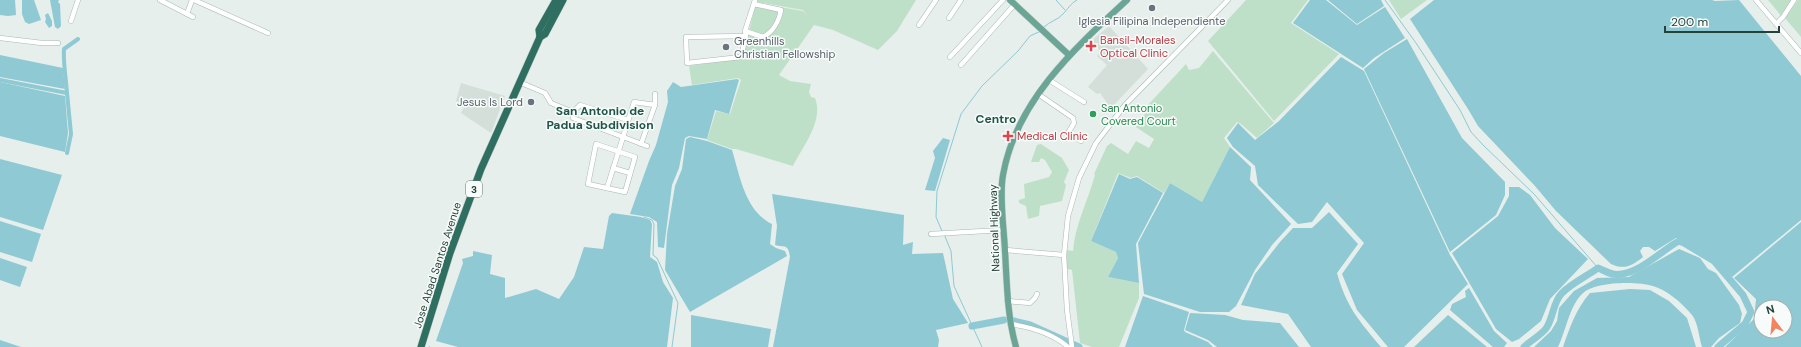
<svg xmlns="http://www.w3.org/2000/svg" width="1801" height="347" font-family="'DM Sans',sans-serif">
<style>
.built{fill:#d4dfda}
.green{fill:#bfe0c8}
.water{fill:#8ec9d4;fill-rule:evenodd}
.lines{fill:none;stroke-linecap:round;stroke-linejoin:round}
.stream{stroke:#8ec9d4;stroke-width:1}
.canal{stroke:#8ec9d4;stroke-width:4}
.river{stroke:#8ec9d4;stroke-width:7}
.minor-casing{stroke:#a8b8b2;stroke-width:5.5}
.major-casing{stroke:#c2cac8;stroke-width:7}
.highway-casing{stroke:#c2cac8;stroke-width:8}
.minor{stroke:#fff;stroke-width:4.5}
.major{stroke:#6aa596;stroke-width:6}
.highway{stroke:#2f6f62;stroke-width:7}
.worship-dot{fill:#6b7280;stroke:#f7fbf9;stroke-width:1.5}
.health-dot{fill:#e0444e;stroke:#f7fbf9;stroke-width:1.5}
.leisure-dot{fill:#2e9e5b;stroke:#f7fbf9;stroke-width:1.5}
.labels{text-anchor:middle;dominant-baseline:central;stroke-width:3;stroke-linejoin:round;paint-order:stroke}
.shield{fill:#f7fbf9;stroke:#637a73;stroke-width:1}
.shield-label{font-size:10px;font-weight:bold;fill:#24423a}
.worship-label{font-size:11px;fill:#5b616d;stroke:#f7fbf9}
.health-label{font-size:11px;fill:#be3a42;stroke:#f7fbf9;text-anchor:start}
.leisure-label{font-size:11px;fill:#27864d;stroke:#f7fbf9;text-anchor:start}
.street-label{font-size:11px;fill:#24423a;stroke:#f7fbf9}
.neighbourhood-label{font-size:12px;font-weight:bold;fill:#1f5548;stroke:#f7fbf9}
</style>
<rect width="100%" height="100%" fill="#e6efeb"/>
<g class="built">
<path d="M1109 26 1148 69 1111 108 1100 93 1097 94 1088 87 1107 65 1097 56 1101 52 1091 41Z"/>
<path d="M461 83 505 96 491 133 461 113 465 105 456 101Z"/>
</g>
<g class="green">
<path d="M758 0H916L897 31 878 50 833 30 814 25 779 75 790 81 811 84 809 92 811 97 815 98C824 121 803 146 793 166L736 149H732L707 140 716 111 730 114 741 80 738 78 692 85 689 66 736 59 743 55 756 3 803 11 807 16 803 10 757 2Z"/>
<path d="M1246 0H1308L1291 23 1339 54 1274 121 1208 41Z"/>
<path d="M1389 0H1427L1401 19Z"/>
<path d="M1768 0H1792L1782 17Z"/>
<path d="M1798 0H1801V37L1785 18Z"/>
<path d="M1213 51 1274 123 1257 138 1241 124 1237 122 1224 138 1230 147 1202 202 1170 183 1164 193 1137 176 1131 178 1118 173 1091 241 1116 252 1118 258 1108 277 1139 283V298L1119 347H1092L1080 343 1072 270 1065 268 1066 250 1073 251C1075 224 1088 201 1095 175L1094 174 1107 146 1111 143 1128 154 1136 141 1149 148 1154 139 1136 127 1140 119 1148 111 1146 107 1186 64 1189 70 1199 68Z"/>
<path d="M1041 144 1062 158 1069 170 1064 182 1066 185 1062 201 1040 206 1039 216 1028 219 1026 206 1019 203V200L1025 198 1024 184 1049 177 1052 172 1045 160 1041 158 1039 162H1031L1037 145Z"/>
</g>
<g class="water">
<path d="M0 0H15L16 15 8 16 0 15Z"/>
<path d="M22 0H34L41 20 29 24 25 22 22 14Z"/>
<path d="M50 0H59L58 2 60 4 61 26 58 29 55 27Z"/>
<path d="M1310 0H1326L1357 25 1385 7 1405 38 1374 58 1363 68 1293 23Z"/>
<path d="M1328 0H1381L1384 6 1357 24Z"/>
<path d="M1434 0H1712L1715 1 1739 0 1801 76V220L1732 277 1715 258 1683 239 1676 238 1655 251 1649 247H1643L1640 251 1643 257C1632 266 1624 270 1611 264L1556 211 1535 186 1478 126 1468 109 1410 19Z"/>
<path d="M48 13 52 21V26L49 28 45 22 46 19 45 15Z"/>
<path d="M1407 39 1462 138 1505 182V195L1496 215 1450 252 1364 69 1384 53Z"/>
<path d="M0 55 63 68 65 89 0 77Z"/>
<path d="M1341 57 1364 71 1450 255 1468 284 1404 347H1388L1357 310 1342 274 1364 243 1327 202 1312 222 1298 224 1258 185 1255 166 1233 147 1227 138 1238 123 1255 140 1279 121Z"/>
<path d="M737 79 739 80 729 114 715 110 707 139 689 136 685 138 679 168 672 185 664 248 658 247 657 222 649 217 630 214 649 161 656 145 668 102 667 91 673 82 681 87Z"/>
<path d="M0 82 65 96 68 133 65 152 0 136Z"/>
<path d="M690 137 707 141 732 150C740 176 745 211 772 224L770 244 776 248 785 251 787 256 690 312 665 270 667 234 675 186 682 169 686 139Z"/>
<path d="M943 138 950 140 935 191 925 190 935 158 933 151Z"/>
<path d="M1230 147 1251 167 1250 180 1291 224 1272 245 1255 270 1236 306 1229 312H1200L1144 294 1138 243 1170 183 1202 202Z"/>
<path d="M0 159 62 175 43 230 0 217Z"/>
<path d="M1119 174 1130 179 1137 177 1163 193 1136 244 1139 283 1108 277 1118 258 1116 252 1091 241Z"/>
<path d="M1509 187H1519L1530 195 1555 228 1588 259 1550 299 1541 321 1519 339 1512 342 1496 329 1452 253 1498 216 1509 196Z"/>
<path d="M772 194 904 215 903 245 913 242 912 254 943 253 953 299 968 323 936 330 939 340 938 347H773L790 257C788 243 785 248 775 245L777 226Z"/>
<path d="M1329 212 1358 244 1337 273C1346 306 1359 321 1381 347H1311L1288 314 1241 305 1255 274 1280 242 1293 228H1312Z"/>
<path d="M612 213 641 217 650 220 652 224 650 257 657 262 663 282 673 298 667 347H458L436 341 463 263 462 259 473 256V251L492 255 490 274 505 278V298L536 289 559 299 574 277 584 247 603 249 609 216Z"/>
<path d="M0 221 41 234 32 262 0 252Z"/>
<path d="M1801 222V347H1725L1754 319 1756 299 1734 278ZM1761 307H1785V331H1761Z"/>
<path d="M1679 249 1700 258 1708 269 1716 273 1739 305 1742 314 1740 323 1719 338 1711 347H1702C1699 338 1698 322 1692 315 1682 303 1667 290 1653 286 1637 281 1594 281 1582 294 1569 307 1566 331 1558 347H1534L1551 331 1557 321 1559 308 1574 291 1597 278 1629 277Z"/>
<path d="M0 258 27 267 20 287 0 280Z"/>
<path d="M1469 288 1494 331 1507 343 1504 347H1493L1450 310 1452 304 1466 297 1465 291Z"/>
<path d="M1630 289 1650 290 1669 301 1687 318 1696 347H1563C1570 327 1576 309 1590 293Z"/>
<path d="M1143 296 1189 312 1184 330 1185 332 1208 342 1213 347H1125Z"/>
<path d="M1190 313 1225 315 1243 320 1280 323 1299 347H1217L1208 340 1185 330Z"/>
<path d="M691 315 771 329 768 347H691Z"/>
<path d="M1448 315 1487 347H1414Z"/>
<path d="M0 340 21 347H0Z"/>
</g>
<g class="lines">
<g class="stream">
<path d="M1056 0 1065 10"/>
<path d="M1385 0 1416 43 1460 110 1471 132 1483 145 1534 194 1598 268"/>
<path d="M1044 27C1050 21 1058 20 1063 14 1068 9 1070 4 1077 0"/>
<path d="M644 217 652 220 654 224 653 255 657 258 678 303 672 347"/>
<path d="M942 231 936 217 937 191 961 114 982 86 1018 51 1030 36 1041 31"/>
<path d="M944 234 951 251 954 286 982 347"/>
<path d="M429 347H430"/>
</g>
<g class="canal">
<path d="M0 80 67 93C66 78 63 63 64 49L78 39"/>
<path d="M67 153 71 134 67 93"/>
</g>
<g class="river">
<path d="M1014 321 1030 325 1079 347"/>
<path d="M972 326 1004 320"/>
<path d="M1524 347C1531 340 1542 335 1547 327 1554 315 1553 302 1562 293 1572 283 1587 276 1598 268 1603 270 1608 273 1613 274 1636 278 1660 251 1679 241L1684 243 1714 261 1743 295 1751 312 1745 324 1718 347"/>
</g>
<defs>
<g id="minor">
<path d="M160 0 193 17"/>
<path d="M194 0 268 33"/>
<path d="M1756 0 1801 53"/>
<path d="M187 14 192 0"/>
<path d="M949 18 961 0"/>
<path d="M71 21 78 0"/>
<path d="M1776 24 1783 17 1794 0"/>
<path d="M919 25 936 0"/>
<path d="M745 31 763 37C773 32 779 21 781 10L754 4"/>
<path d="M746 36 686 37 687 63 741 57 746 36 745 31 755 0"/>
<path d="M0 38 42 43H58"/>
<path d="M950 57 1003 0"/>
<path d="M961 65 1015 4"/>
<path d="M1049 80 1084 102"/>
<path d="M519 82 545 93 551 103 573 112"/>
<path d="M1038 94 1073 118 1074 123 1068 133 1081 141"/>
<path d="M628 120 580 105 573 112V118L647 146"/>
<path d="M596 144 635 157 625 192 588 184Z"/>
<path d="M641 144 655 105V94"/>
<path d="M613 168 630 173"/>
<path d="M607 188 634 102 655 105"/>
<path d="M931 234 1003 230"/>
<path d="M1005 250 1064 255"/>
<path d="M1007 301 1030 303 1035 298 1037 294"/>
<path d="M1010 324C1030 327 1052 333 1068 347"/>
<path d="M1072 347 1067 310 1064 255 1068 216 1079 178 1096 143 1125 105 1228 0"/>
</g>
<g id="major">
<path d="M1010 0 1069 55"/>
<path d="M1016 347C1007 315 1007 284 1005 251 1004 228 999 197 1003 175 1016 101 1075 48 1127 0"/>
</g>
<g id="highway">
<path d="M540 37 545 34 563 0"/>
<path d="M421 347 450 253 481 169 540 37 539 30 556 0"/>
</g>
</defs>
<use href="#minor" class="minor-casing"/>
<use href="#major" class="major-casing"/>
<use href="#highway" class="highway-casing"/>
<use href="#minor" class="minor"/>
<use href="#major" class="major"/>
<use href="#highway" class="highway"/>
</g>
<g class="worship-dot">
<circle cx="1152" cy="8" r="4"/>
<circle cx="726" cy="47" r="4"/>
<circle cx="531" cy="102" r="4"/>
</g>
<g class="health-dot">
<path d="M1089 40h4v4h4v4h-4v4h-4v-4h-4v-4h4z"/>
<path d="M1006 130h4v4h4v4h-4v4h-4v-4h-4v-4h4z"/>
</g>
<circle class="leisure-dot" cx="1093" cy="114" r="4"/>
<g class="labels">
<rect class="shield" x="466" y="181" width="16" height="16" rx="3"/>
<g class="shield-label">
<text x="474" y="189">3</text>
</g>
<g class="worship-label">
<text x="1152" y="21">Iglesia Filipina Independiente</text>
<text x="734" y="41" text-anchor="start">Greenhills<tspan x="734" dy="13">Christian Fellowship</tspan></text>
<text x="523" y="102" text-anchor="end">Jesus Is Lord</text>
</g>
<g class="health-label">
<text x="1100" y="40">Bansil-Morales<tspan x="1100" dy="13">Optical Clinic</tspan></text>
<text x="1017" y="136">Medical Clinic</text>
</g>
<g class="leisure-label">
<text x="1101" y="108">San Antonio<tspan x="1101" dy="13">Covered Court</tspan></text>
</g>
<g class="street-label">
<text transform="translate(994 228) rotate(-92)">National Highway</text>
<text transform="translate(437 265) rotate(-72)">Jose Abad Santos Avenue</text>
</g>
<g class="neighbourhood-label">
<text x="600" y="111">San Antonio de<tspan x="600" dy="14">Padua Subdivision</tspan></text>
<text x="996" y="119">Centro</text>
</g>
</g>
<g transform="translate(1773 319) rotate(344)"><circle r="19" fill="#f7fbf9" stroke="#a3b1ad"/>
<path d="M0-3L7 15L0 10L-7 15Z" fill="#f4845f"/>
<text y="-6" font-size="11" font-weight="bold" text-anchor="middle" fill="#24423a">N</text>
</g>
<path d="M1665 26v6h114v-6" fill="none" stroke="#24423a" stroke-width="2"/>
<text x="1671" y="26" font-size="12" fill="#24423a" stroke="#f7fbf9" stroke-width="3" paint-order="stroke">200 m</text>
</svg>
